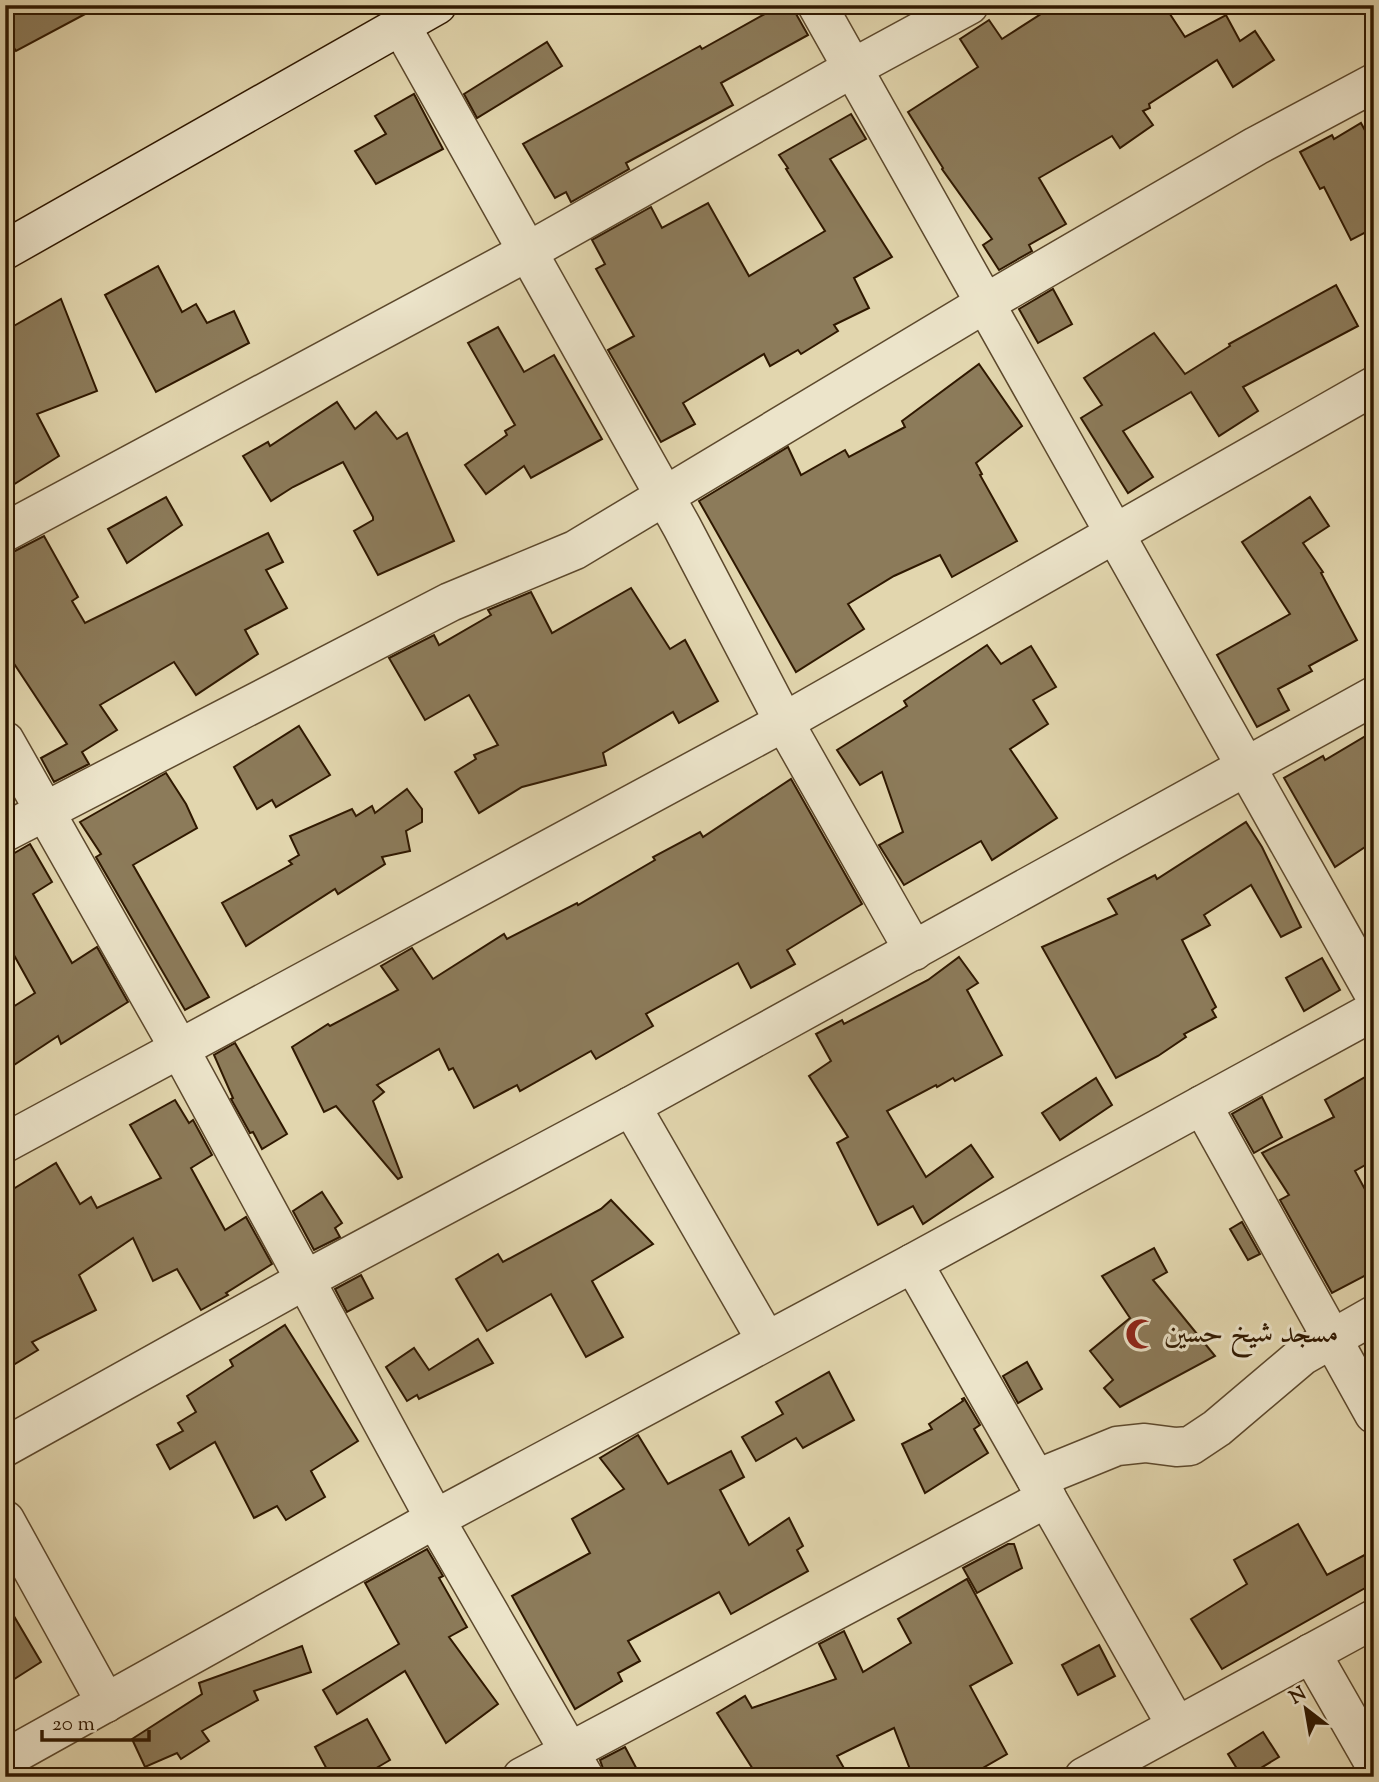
<svg xmlns="http://www.w3.org/2000/svg" width="1379" height="1782" font-family="'Sorts Mill Goudy',Amiri,serif">
<style>
.building{fill:#8c7b5a;stroke:#2f1800;stroke-width:2}
.lines{fill:none;stroke-linecap:round;stroke-linejoin:round}
.street-casing{stroke:#5c482c;stroke-width:41}
.secondary-casing{stroke:#2f1800;stroke-width:41}
.street{stroke:#ece4ca;stroke-width:38}
.secondary{stroke:#ece4ca;stroke-width:38}
.labels{text-anchor:middle;dominant-baseline:central;stroke-width:6;stroke-linejoin:round;paint-order:stroke}
.poi-label{font-size:30px;fill:#2f1800;stroke:#ece4ca;text-anchor:start}
</style>
<rect width="100%" height="100%" fill="#e2d6ae"/>
<filter id="stains"><feTurbulence type="fractalNoise" baseFrequency=".00286" numOctaves="4"/><feColorMatrix values="0 0 0 0 .2 0 0 0 0 .09 0 0 0 0 .02 0 0 0 .5 -.17"/></filter>
<radialGradient id="worn" r=".72"><stop offset=".6" stop-color="#630" stop-opacity="0"/><stop offset="1" stop-color="#630" stop-opacity=".3"/></radialGradient>
<g class="building">
<path d="M5 5H102L16 51 5 34Z"/>
<path d="M781 5H791L808 35 721 83 733 105 626 163 629 169 571 202 566 192 555 198 523 144 700 46 702 49Z"/>
<path d="M1055 5H1164L1185 37 1226 15 1240 41 1255 31 1274 60 1233 87 1217 60 1149 104 1150 108 1143 111 1153 125 1120 148 1112 136 1039 178 1066 224 1029 245 1032 251 999 270 983 245 992 239 942 169 943 168 908 112 978 67 960 39 989 20 1002 39Z"/>
<path d="M547 42 562 66 477 118 464 94Z"/>
<path d="M414 94 443 149 376 184 355 151 386 134 375 116Z"/>
<path d="M851 114 866 139 830 159 892 257 854 278 869 308 834 325 838 331 801 354 798 350 770 366 764 354 683 403 695 424 661 442 608 350 634 336 596 269 605 264 592 240 651 207 662 228 708 203 749 276 825 231 786 169 788 168 779 155Z"/>
<path d="M1361 123 1374 147V228L1351 240 1324 187 1320 189 1300 152 1332 135 1334 139Z"/>
<path d="M158 266 182 312 196 304 207 323 234 311 249 343 156 392 105 295Z"/>
<path d="M1336 285 1358 326 1243 387 1258 411 1219 436 1191 392 1123 431 1153 477 1128 493 1081 418 1102 405 1084 378 1154 333 1185 374 1230 346 1229 344Z"/>
<path d="M1053 289 1072 324 1038 343 1019 309Z"/>
<path d="M61 299 97 391 37 414 59 456 5 490V331Z"/>
<path d="M498 327 524 372 554 355 602 439 531 478 524 466 486 494 465 465 507 435 505 431 515 425 468 343Z"/>
<path d="M979 364 1022 426 976 463 982 474 980 475 1017 541 952 577 940 555 894 576 848 604 864 629 796 672 699 501 788 447 801 475 845 450 849 457 905 427 902 421Z"/>
<path d="M337 402 355 429 376 412 397 439 407 433 454 541 378 575 354 531 373 520V517L343 462 293 487 271 501 243 456 268 442 270 446Z"/>
<path d="M166 497 182 525 127 563 108 529Z"/>
<path d="M1310 497 1329 526 1303 543 1323 572 1321 573 1357 640 1309 666 1312 671 1278 689 1289 710 1257 727 1217 655 1290 614 1242 542Z"/>
<path d="M268 533 283 562 266 570 287 608 245 630 258 654 196 695 174 662 100 705 117 730 82 752 89 764 54 782 41 758 67 744 5 650V554L15 551 44 536 78 597 72 601 85 623Z"/>
<path d="M631 588 670 649 685 640 718 701 679 723 673 712 603 753 606 765 522 787 479 813 455 772 476 759 474 755 498 745 469 695 425 720 389 658 434 635 439 645 491 615 488 610 531 592 552 633Z"/>
<path d="M987 645 1001 664 1031 646 1056 687 1033 700 1048 724 1010 749 1057 818 992 860 981 841 904 885 879 845 903 832 882 772 860 785 837 750 907 706 904 701Z"/>
<path d="M299 726 330 775 276 807 272 800 257 809 234 767Z"/>
<path d="M1374 731V841L1335 867 1284 778 1323 756 1325 760Z"/>
<path d="M166 773 186 804 197 828 133 865 209 997 185 1010 96 857 101 854 80 822Z"/>
<path d="M791 779 862 904 787 950 795 964 751 988 738 963 646 1014 653 1026 596 1059 591 1051 520 1091 517 1085 474 1108 453 1068 449 1070 439 1049 377 1085 384 1092 373 1101 402 1177 398 1179 336 1106 324 1112 292 1047 328 1024 330 1026 398 990 381 966 412 948 433 979 504 934 507 939 577 903 578 905 655 860 653 857 700 832 703 837Z"/>
<path d="M407 789 422 809V822L406 831 410 851 382 857 385 864 338 894 335 889 246 946 222 903 292 864 289 861 299 855 290 836 352 809 356 816 372 806 375 813Z"/>
<path d="M1246 822 1262 847 1301 927 1281 937 1251 885 1204 915 1210 925 1182 940 1216 1007 1212 1010 1216 1017 1184 1034 1186 1037 1158 1056 1116 1078 1042 947 1117 914 1108 899 1155 875 1157 879Z"/>
<path d="M30 844 52 882 33 894 72 963 97 947 128 1002 61 1044 58 1036 5 1071V1012L35 993 5 939V854L9 853 11 855Z"/>
<path d="M959 957 978 983 967 990 1002 1055 955 1081 953 1078 937 1087 936 1085 887 1111 926 1177 971 1145 993 1177 923 1224 913 1206 878 1225 837 1143 848 1137 809 1076 831 1061 816 1034 842 1020 844 1024 928 980Z"/>
<path d="M1322 958 1340 990 1304 1011 1286 978Z"/>
<path d="M235 1043 287 1134 262 1149 253 1132 250 1133 231 1099 233 1098 214 1055Z"/>
<path d="M1374 1072V1160L1355 1171 1374 1206V1271L1332 1293 1280 1200 1289 1195 1262 1153 1334 1117 1325 1100Z"/>
<path d="M1096 1078 1112 1105 1060 1140 1042 1113Z"/>
<path d="M1262 1097 1282 1137 1254 1153 1232 1114Z"/>
<path d="M175 1100 189 1123 193 1120 212 1155 191 1168 225 1230 246 1217 272 1264 226 1293 228 1295 201 1310 177 1269 153 1281 133 1238 79 1275 96 1310 32 1342 38 1350 5 1370V1194L56 1163 80 1204 91 1197 97 1208 161 1178 130 1125Z"/>
<path d="M322 1192 342 1223 335 1228 340 1237 314 1250 293 1211Z"/>
<path d="M611 1200 653 1244 592 1281 623 1337 586 1357 551 1294 487 1331 456 1279 498 1254 503 1262 601 1209Z"/>
<path d="M1242 1222 1260 1254 1248 1260 1230 1229Z"/>
<path d="M1154 1248 1167 1272 1153 1280 1215 1356 1120 1407 1104 1388 1113 1380 1090 1351 1130 1318 1102 1276Z"/>
<path d="M361 1275 373 1298 347 1312 335 1289Z"/>
<path d="M285 1325 358 1441 311 1471 325 1497 286 1520 277 1506 254 1518 215 1442 170 1469 157 1445 183 1431 178 1423 196 1412 187 1396 233 1366 230 1360Z"/>
<path d="M478 1339 493 1363 419 1399 417 1395 407 1401 386 1367 414 1348 429 1370Z"/>
<path d="M1027 1362 1042 1389 1018 1403 1003 1376Z"/>
<path d="M829 1372 854 1420 803 1448 796 1438 756 1461 742 1437 783 1414 776 1402Z"/>
<path d="M964 1398 980 1425 974 1429 988 1453 925 1493 902 1444 932 1429 929 1424 963 1401 962 1399Z"/>
<path d="M638 1435 668 1484 731 1451 744 1477 720 1490 749 1545 789 1518 803 1546 797 1550 808 1571 731 1614 719 1592 628 1641 640 1661 618 1673 622 1681 575 1709 512 1596 590 1553 572 1519 624 1489 600 1458Z"/>
<path d="M1298 1524 1327 1575 1374 1550V1583L1222 1669 1191 1619 1247 1584 1234 1560Z"/>
<path d="M1008 1544H1014L1022 1568 977 1593 963 1568Z"/>
<path d="M427 1549 443 1576 439 1578 467 1627 449 1637 498 1704 446 1743 405 1671 337 1714 323 1690 399 1644 365 1583Z"/>
<path d="M967 1579 1012 1663 970 1686 1007 1754 967 1777H913L894 1728 837 1756 849 1777H758L717 1713 745 1696 752 1708 836 1679 819 1644 844 1631 863 1672 911 1643 898 1619Z"/>
<path d="M5 1601 41 1662 5 1685Z"/>
<path d="M1099 1645 1115 1676 1078 1695 1062 1665Z"/>
<path d="M302 1646 311 1672 254 1691 258 1700 202 1731 209 1741 181 1759 177 1753 145 1767 132 1739 202 1694 199 1683Z"/>
<path d="M367 1719 390 1760 361 1777H331L315 1747Z"/>
<path d="M1263 1732 1279 1757 1246 1777H1242L1228 1754Z"/>
<path d="M625 1747 641 1777H606L600 1760Z"/>
</g>
<g class="lines">
<defs>
<g id="street">
<path d="M817 5 1374 994"/>
<path d="M401 26 682 527 784 722 914 951"/>
<path d="M5 532 527 252 851 69 969 5"/>
<path d="M5 741 179 1048 435 1519 584 1777"/>
<path d="M5 832 450 602 575 550 984 304 1256 146 1374 83"/>
<path d="M1202 1105 1374 1414"/>
<path d="M631 1106 766 1340"/>
<path d="M5 1143 784 722 1374 386"/>
<path d="M913 1263 1176 1725"/>
<path d="M5 1447 305 1280 631 1106 1374 696"/>
<path d="M1036 1479 1117 1446 1145 1443 1176 1447 1190 1446 1217 1428 1302 1356 1374 1315"/>
<path d="M5 1520 106 1703"/>
<path d="M1311 1653 1374 1763"/>
<path d="M5 1759 435 1519 913 1263 1374 1011"/>
<path d="M522 1777 1047 1498"/>
<path d="M1084 1777 1374 1619"/>
</g>
<path id="secondary" d="M5 250 437 5"/>
</defs>
<use href="#street" class="street-casing"/>
<use href="#secondary" class="secondary-casing"/>
<use href="#street" class="street"/>
<use href="#secondary" class="secondary"/>
</g>
<defs>
<symbol id="mosque-bare" viewBox="-9 -9 18 18"><path d="M3.5-4.9A6 6 0 1 0 3.5 4.9A5 5 0 1 1 3.5-4.9Z" fill="#8f2418" stroke="#ece4ca" stroke-width="2.5" paint-order="stroke"/></symbol>
</defs>
<g fill-rule="evenodd">
<use href="#mosque-bare" x="1119" y="1312" width="44" height="44"/>
</g>
<g class="labels">
<g class="poi-label">
<text x="1164" y="1334">مسجد شيخ حسين</text>
</g>
</g>
<rect width="1379" height="1782" fill="none" stroke="#e2d6ae" stroke-width="28"/>
<rect x="7" y="7" width="1365" height="1768" fill="none" stroke="#2f1800" stroke-width="3.5"/>
<rect x="14" y="14" width="1351" height="1754" fill="none" stroke="#2f1800" stroke-width="2"/>
<g transform="translate(1306 1709) rotate(329)" stroke="#ece4ca" stroke-width="5" paint-order="stroke">
<path d="M0-5L12 26L0 18L-12 26Z" fill="#2f1800"/>
<text y="-10" font-size="19" font-weight="bold" text-anchor="middle" fill="#2f1800">N</text>
</g>
<path d="M42 1730v10h107v-10" fill="none" stroke="#2f1800" stroke-width="3.5"/>
<text x="52" y="1730" font-size="21" fill="#2f1800" stroke="#ece4ca" stroke-width="5" paint-order="stroke">20 m</text>
<rect width="100%" height="100%" filter="url(#stains)"/>
<rect width="100%" height="100%" fill="url(#worn)"/>
</svg>
